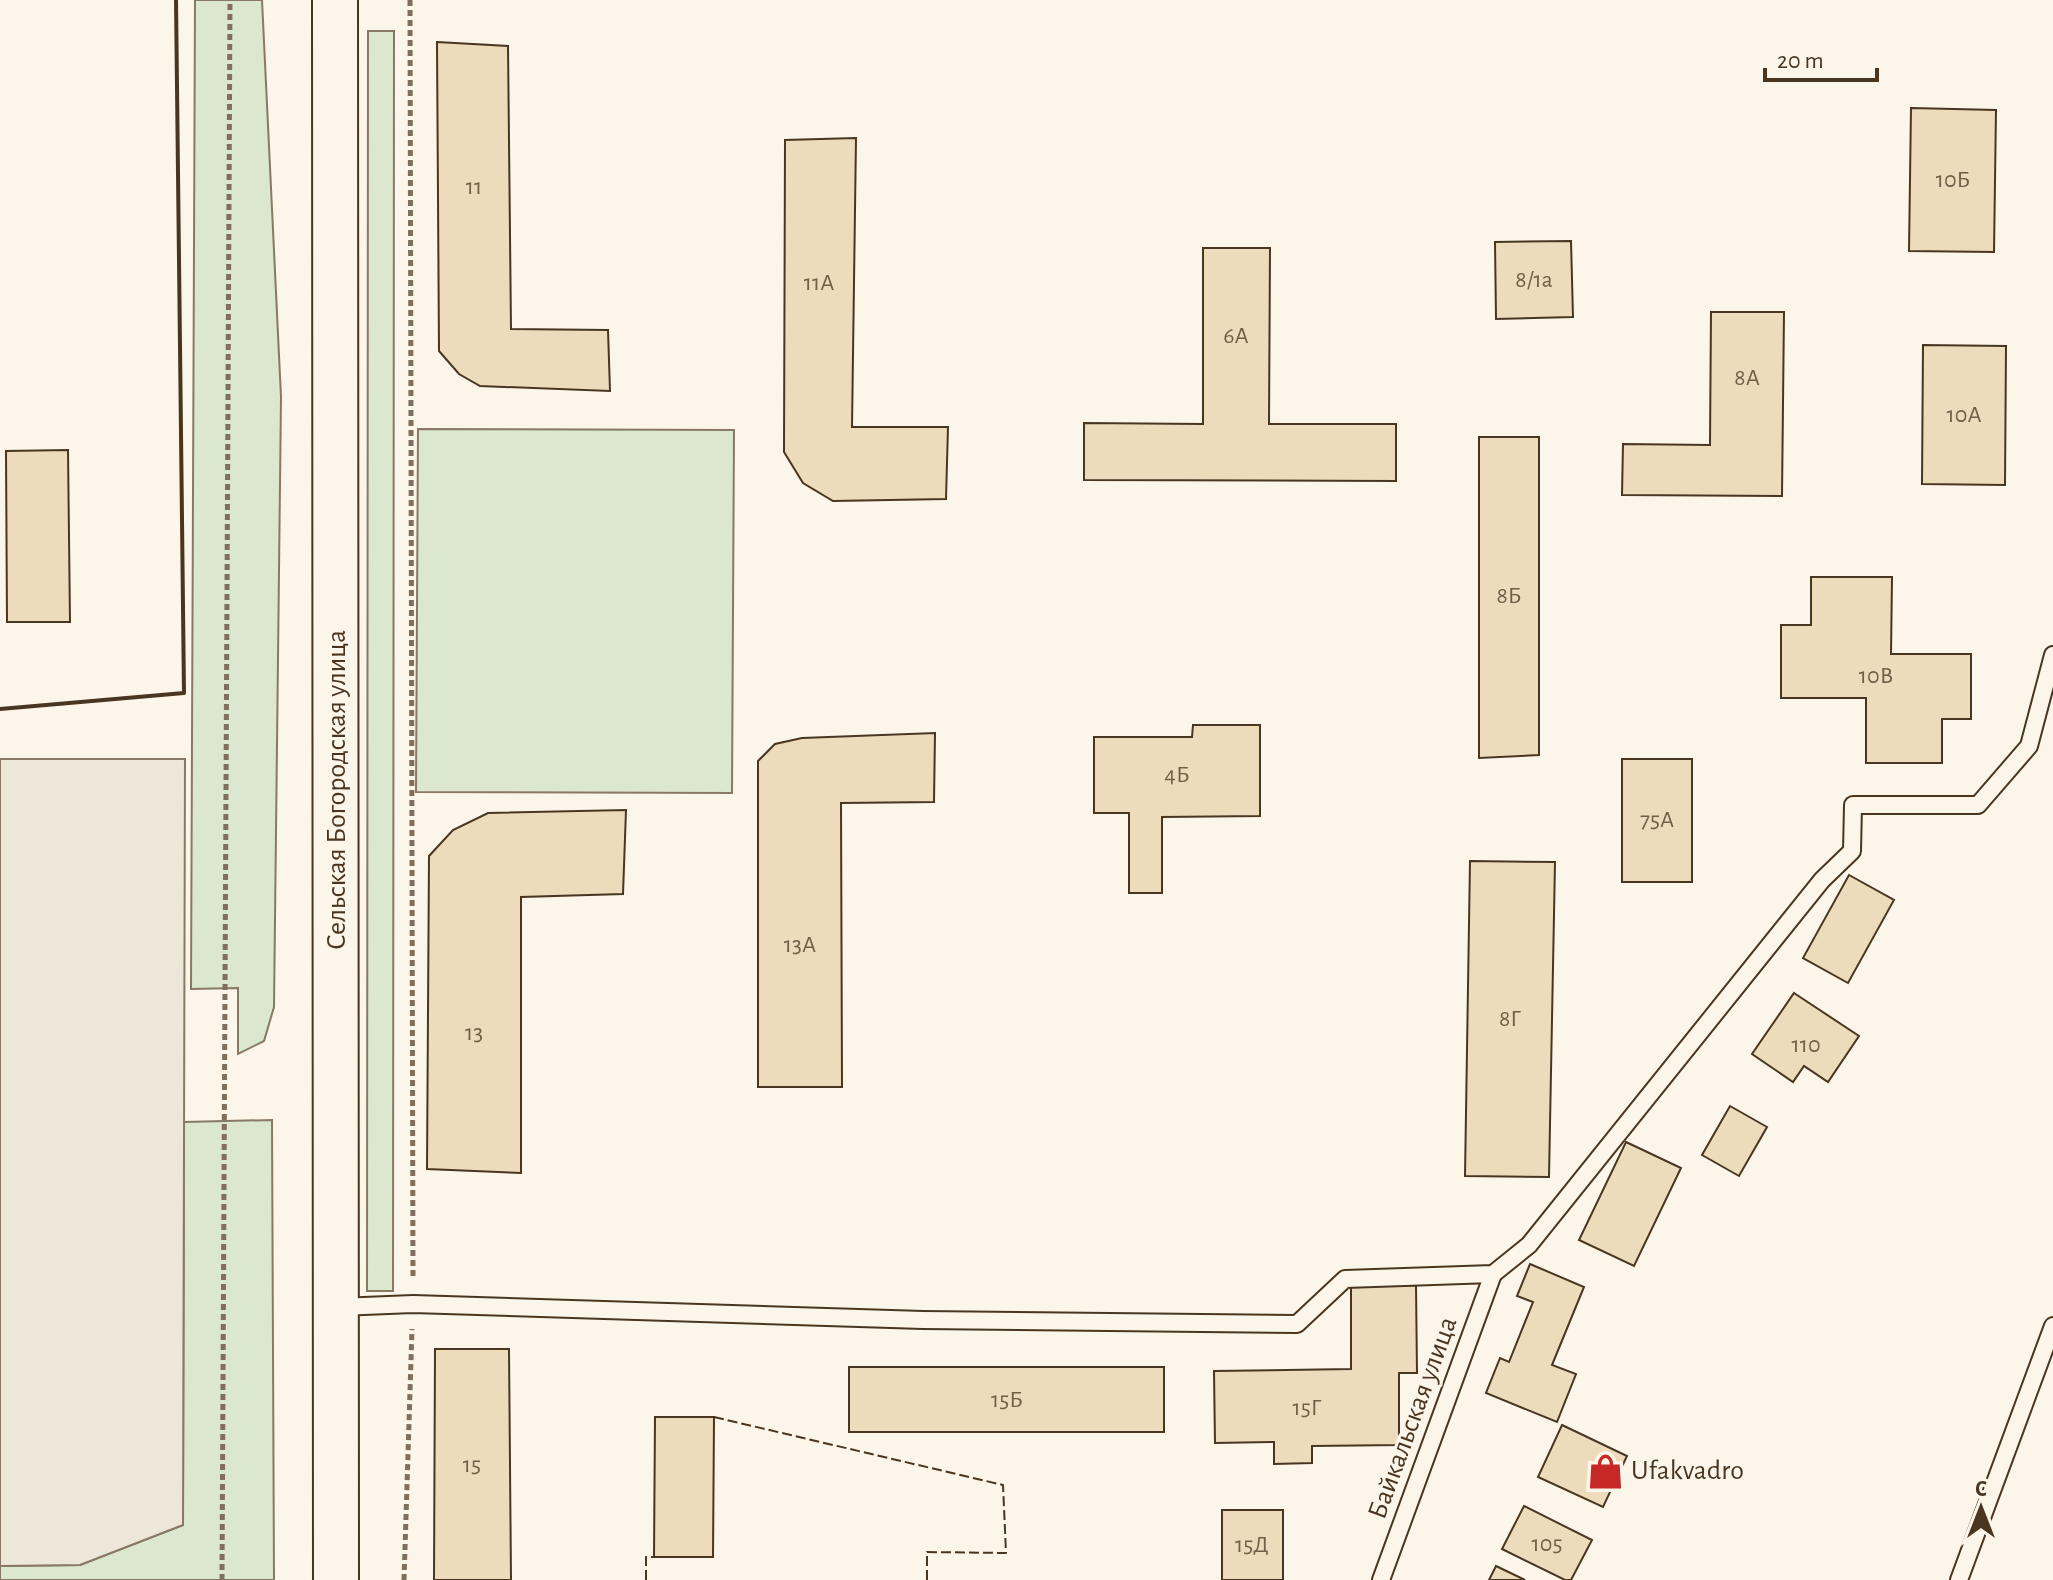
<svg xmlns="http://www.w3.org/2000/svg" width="2053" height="1580" font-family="'Alegreya Sans',sans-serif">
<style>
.green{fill:#dce7d0;stroke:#887966;stroke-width:2}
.parking{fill:#ede7d9;stroke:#887966;stroke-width:2}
.building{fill:#ecdcbc;stroke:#4a3520;stroke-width:2}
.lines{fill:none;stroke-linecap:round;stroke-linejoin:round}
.lane-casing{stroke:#4a3520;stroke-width:20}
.secondary-casing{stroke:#4a3520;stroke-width:48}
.path{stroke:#7f6f5c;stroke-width:5;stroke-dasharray:6 4;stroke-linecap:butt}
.lane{stroke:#fbf6e9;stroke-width:16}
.secondary{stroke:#fbf6e9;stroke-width:44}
.fence{stroke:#4a3520;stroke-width:2;stroke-dasharray:10 4;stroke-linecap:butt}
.wall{stroke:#4a3520;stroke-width:4}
.labels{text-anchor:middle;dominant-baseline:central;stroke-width:6;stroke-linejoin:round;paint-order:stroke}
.number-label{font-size:24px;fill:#725f47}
.street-label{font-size:28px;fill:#4a3520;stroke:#fbf6e9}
.poi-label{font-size:28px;fill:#4a3520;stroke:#fbf6e9;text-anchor:start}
</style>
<rect width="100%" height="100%" fill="#fbf6e9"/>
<g class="green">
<path d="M195 0H262L281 397 274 1007 264 1041 238 1054V988L191 989Z"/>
<path d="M368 31H394L393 1291H367Z"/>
<path d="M418 429 734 430 732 793 416 792Z"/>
<path d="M272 1120 274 1580H0V1566L80 1565 183 1525 184 1122Z"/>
</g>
<path class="parking" d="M0 759H185L183 1525 80 1565 0 1566Z"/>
<g class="building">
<path d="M437 42 508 46 511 329 608 330 610 391 480 386 459 374 439 351Z"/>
<path d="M1911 108 1996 110 1994 252 1909 251Z"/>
<path d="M856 138 852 427H948L946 499 833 501 803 483 784 452 785 140Z"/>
<path d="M1571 241 1573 317 1496 319 1495 242Z"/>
<path d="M1203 248H1270L1269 424H1396V481L1084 480V423L1203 424Z"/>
<path d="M1711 312H1784L1782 496 1622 495 1623 444 1710 445Z"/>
<path d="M1923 345 2006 346 2005 485 1922 484Z"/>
<path d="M1479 437H1539V755L1479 758Z"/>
<path d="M68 450 70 622H7L6 451Z"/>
<path d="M1811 577H1892L1891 654H1971V719H1942V763H1866V698H1781V625H1811Z"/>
<path d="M1193 725H1260V816L1162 817V893H1129V813H1094V737H1192Z"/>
<path d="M935 733 934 802 841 803 842 1087H758V761L775 744 802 738Z"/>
<rect x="1622" y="759" width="70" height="123"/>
<path d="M626 810 623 894 521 897V1173L427 1169 429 856 453 830 488 813Z"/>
<path d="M1470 861 1555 862 1549 1177 1465 1176Z"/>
<path d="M1849 875 1894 900 1848 983 1803 958Z"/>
<path d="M1794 993 1859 1036 1828 1082 1804 1066 1793 1082 1752 1054Z"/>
<path d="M1730 1106 1767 1127 1739 1176 1702 1155Z"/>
<path d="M1626 1142 1681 1168 1634 1266 1579 1240Z"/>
<path d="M1530 1264 1584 1287 1552 1365 1576 1374 1557 1422 1486 1393 1500 1358 1509 1362 1533 1302 1517 1296Z"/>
<path d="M1416 1285 1417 1373H1399V1445L1312 1446V1463L1274 1464V1442L1215 1443 1214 1371 1351 1369V1286Z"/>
<path d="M435 1349H509L511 1580H434Z"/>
<rect x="849" y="1367" width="315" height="65"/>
<path d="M655 1417H714L713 1557H654Z"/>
<path d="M1562 1425 1627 1456 1603 1507 1538 1477Z"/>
<path d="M1524 1506 1592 1540 1571 1580H1565L1502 1549Z"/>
<rect x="1222" y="1510" width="61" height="70"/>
<path d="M1496 1566 1525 1580H1489Z"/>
</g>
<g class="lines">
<defs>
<g id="lane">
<path d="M339 1307 413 1304 923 1320 1297 1324 1345 1279 1493 1274 1529 1245 1822 880 1852 851 1853 805H1978L2029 746 2053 655"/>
<path d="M1381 1580 1493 1274"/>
<path d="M1959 1580 2053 1326"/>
</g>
<path id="secondary" d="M335 0 336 1580"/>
</defs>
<use href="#lane" class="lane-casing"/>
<use href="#secondary" class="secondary-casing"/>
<g class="path">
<path d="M410 0 413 1279"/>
<path d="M222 1580 230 0"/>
<path d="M404 1580 412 1329"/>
</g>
<use href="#lane" class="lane"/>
<use href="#secondary" class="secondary"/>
<g class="fence">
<path d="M714 1417 1003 1485 1006 1553 927 1552V1580"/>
<path d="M646 1580V1557H654"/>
</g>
<path class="wall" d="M0 709 184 693 176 0"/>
</g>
<defs>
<symbol id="shop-bare" viewBox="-9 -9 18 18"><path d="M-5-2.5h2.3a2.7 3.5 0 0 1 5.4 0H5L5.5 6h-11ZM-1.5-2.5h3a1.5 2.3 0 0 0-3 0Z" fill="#c62828" stroke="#fbf6e9" stroke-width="2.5" paint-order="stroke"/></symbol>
</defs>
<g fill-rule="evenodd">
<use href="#shop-bare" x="1580" y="1446" width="51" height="51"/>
</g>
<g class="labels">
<g class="number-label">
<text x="1953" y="180">10Б</text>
<text x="474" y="187">11</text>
<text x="1534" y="280">8/1а</text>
<text x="819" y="283">11А</text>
<text x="1236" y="336">6А</text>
<text x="1747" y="378">8А</text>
<text x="1964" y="415">10А</text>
<text x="1509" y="596">8Б</text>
<text x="1876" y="676">10В</text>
<text x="1177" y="775">4Б</text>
<text x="1657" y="820">75А</text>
<text x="800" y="945">13А</text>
<text x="1510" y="1019">8Г</text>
<text x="474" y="1033">13</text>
<text x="1806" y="1045">110</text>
<text x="1007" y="1400">15Б</text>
<text x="1307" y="1408">15Г</text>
<text x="472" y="1465">15</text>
<text x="1547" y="1544">105</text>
<text x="1252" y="1545">15Д</text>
</g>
<g class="street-label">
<text transform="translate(337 790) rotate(-90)">Сельская Богородская улица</text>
<text transform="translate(1413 1418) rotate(-70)">Байкальская улица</text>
</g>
<g class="poi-label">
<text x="1631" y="1471">Ufakvadro</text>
</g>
</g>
<g transform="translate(1981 1508)" stroke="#fbf6e9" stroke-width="6" paint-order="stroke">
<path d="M0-6L14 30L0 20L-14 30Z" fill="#4a3520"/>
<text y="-12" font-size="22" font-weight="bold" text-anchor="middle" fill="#4a3520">С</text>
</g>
<path d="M1765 68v12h112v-12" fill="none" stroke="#4a3520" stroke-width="4"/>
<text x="1777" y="68" font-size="24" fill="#4a3520" stroke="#fbf6e9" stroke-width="6" paint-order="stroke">20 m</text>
</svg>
